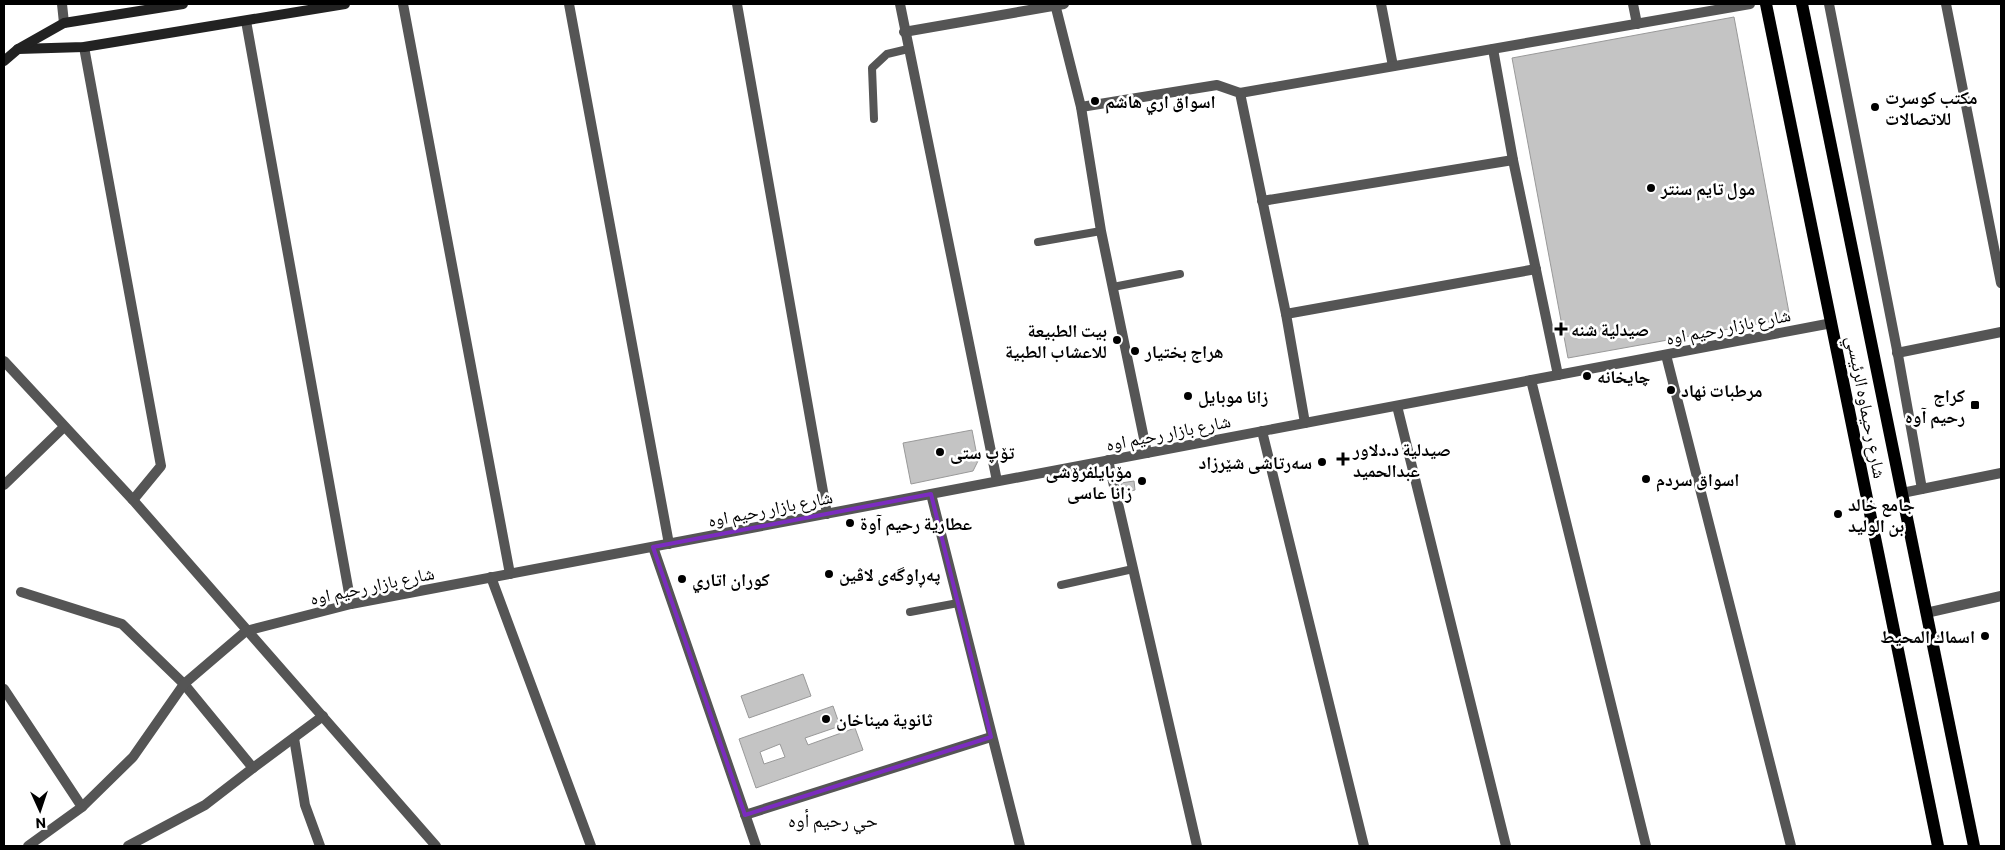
<svg xmlns="http://www.w3.org/2000/svg" width="2005" height="850" font-family="Commissioner,'Noto Naskh Arabic',sans-serif">
<style>
.building{fill:#c4c4c4;stroke:#999;fill-rule:evenodd}
.lines{fill:none;stroke-linecap:round;stroke-linejoin:round}
.lane{stroke:#555;stroke-width:8}
.street{stroke:#555;stroke-width:10}
.secondary{stroke:#222;stroke-width:10}
.primary{stroke:#000;stroke-width:12}
.marked{fill:none;stroke:#7b2cbf;stroke-width:4;stroke-linejoin:round}
.poi-dot{fill:#000;stroke:#fff;stroke-width:2}
.labels{text-anchor:middle;dominant-baseline:central;stroke-width:5;stroke-linejoin:round;paint-order:stroke}
.poi-label{font-size:18px;font-weight:bold;fill:#000;stroke:#fff;text-anchor:start}
.street-label{font-size:18px;fill:#000;stroke:#fff}
.neighbourhood-label{font-size:19px;fill:#000;stroke:#fff}
</style>
<rect width="100%" height="100%" fill="#fff"/>
<g class="building">
<path d="M1734 17 1790 318 1568 358 1512 58Z"/>
<path d="M972 430 978 461 973 471 911 484 903 443Z"/>
<path d="M1134 481 1135 490 1123 493 1121 483Z"/>
<path d="M803 674 811 696 749 718 741 696Z"/>
<path d="M833 706 840 726 805 738 808 745 855 728 863 750 756 788 739 739ZM780 744 785 757 764 764 760 752Z"/>
</g>
<g class="lines">
<g class="lane">
<path d="M874 119 872 68 887 54 908 49"/>
<path d="M1038 242 1101 231"/>
<path d="M1113 287 1180 274"/>
<path d="M1061 585 1133 569"/>
<path d="M910 612 958 603"/>
</g>
<g class="street">
<path d="M62 4 64 23"/>
<path d="M403 4 510 574"/>
<path d="M569 4 669 544"/>
<path d="M737 4 827 514"/>
<path d="M900 4 997 481"/>
<path d="M1055 4 1081 107 1101 231 1147 453"/>
<path d="M1381 4 1393 66"/>
<path d="M1633 4 1637 24"/>
<path d="M1829 4 1898 355 1922 489"/>
<path d="M1946 4 2001 283"/>
<path d="M246 21 351 604"/>
<path d="M904 32 1064 4"/>
<path d="M84 47 161 466 133 500"/>
<path d="M1493 49 1513 160 1558 375"/>
<path d="M1240 93 1750 4"/>
<path d="M1081 107 1217 85 1240 93 1286 314 1305 423"/>
<path d="M1262 201 1513 160"/>
<path d="M1286 314 1536 269"/>
<path d="M1897 353 2001 332"/>
<path d="M1666 355 1791 846"/>
<path d="M4 361 133 500 436 846"/>
<path d="M1531 380 1646 846"/>
<path d="M1397 406 1506 846"/>
<path d="M1262 431 1364 846"/>
<path d="M1108 460 1197 846"/>
<path d="M4 485 64 427"/>
<path d="M1902 493 2001 473"/>
<path d="M931 494 1020 846"/>
<path d="M653 547 756 846"/>
<path d="M491 577 591 846"/>
<path d="M21 592 122 624 184 684 253 768 323 716"/>
<path d="M1926 613 2001 596"/>
<path d="M4 689 82 807 28 846"/>
<path d="M294 738 305 805 320 846"/>
<path d="M82 807 133 757 184 684 246 631 351 604 1832 323"/>
<path d="M745 815 991 737"/>
<path d="M128 846 205 805 253 768"/>
</g>
<g class="secondary">
<path d="M18 49 84 47 345 4"/>
<path d="M4 61 18 49 64 23 183 4"/>
</g>
<g class="primary">
<path d="M1766 4 1938 846"/>
<path d="M1802 4 1974 846"/>
</g>
</g>
<path class="marked" d="M931 494 991 737 745 815 653 547Z"/>
<g class="poi-dot">
<circle cx="1095" cy="101" r="5"/>
<circle cx="1875" cy="107" r="5"/>
<circle cx="1651" cy="188" r="5"/>
<path d="M1558.5 321.5h5v5h5v5h-5v5h-5v-5h-5v-5h5z"/>
<circle cx="1117" cy="340" r="5"/>
<circle cx="1135" cy="351" r="5"/>
<circle cx="1587" cy="376" r="5"/>
<circle cx="1671" cy="390" r="5"/>
<circle cx="1188" cy="396" r="5"/>
<rect x="1970" y="400" width="10" height="10" rx="2.5"/>
<circle cx="940" cy="452" r="5"/>
<path d="M1340.5 451.5h5v5h5v5h-5v5h-5v-5h-5v-5h5z"/>
<circle cx="1322" cy="462" r="5"/>
<circle cx="1646" cy="479" r="5"/>
<circle cx="1142" cy="481" r="5"/>
<circle cx="1838" cy="514" r="5"/>
<circle cx="850" cy="523" r="5"/>
<circle cx="829" cy="574" r="5"/>
<circle cx="682" cy="579" r="5"/>
<circle cx="1985" cy="636" r="5"/>
<circle cx="826" cy="719" r="5"/>
</g>
<g class="labels">
<g class="poi-label">
<text x="1885" y="97">مكتب كوسرت<tspan x="1885" dy="21">للاتصالات</tspan></text>
<text x="1105" y="101">اسواق اري هاشم</text>
<text x="1661" y="188">مول تايم سنتر</text>
<text x="1571" y="329">صيدلية شنه</text>
<text x="1107" y="330" text-anchor="end">بيت الطبيعة<tspan x="1107" dy="21">للاعشاب الطبية</tspan></text>
<text x="1145" y="351">هراج بختيار</text>
<text x="1597" y="376">چایخانە</text>
<text x="1681" y="390">مرطبات نهاد</text>
<text x="1965" y="395" text-anchor="end">كراج<tspan x="1965" dy="21">رحيم آوه</tspan></text>
<text x="1198" y="396">زانا موبايل</text>
<text x="1353" y="449">صيدلية د.دلاور<tspan x="1353" dy="21">عبدالحميد</tspan></text>
<text x="950" y="452">تۆپ ستی</text>
<text x="1312" y="462" text-anchor="end">سەرتاشی شێرزاد</text>
<text x="1132" y="471" text-anchor="end">مۆبایلفرۆشی<tspan x="1132" dy="21">زانا عاسی</tspan></text>
<text x="1656" y="479">اسواق سردم</text>
<text x="1848" y="504">جامع خالد<tspan x="1848" dy="21">بن الوليد</tspan></text>
<text x="860" y="523">عطارية رحيم آوة</text>
<text x="839" y="574">پەڕاوگەی لاڤین</text>
<text x="692" y="579">كوران اتاري</text>
<text x="1975" y="636" text-anchor="end">اسماك المحيط</text>
<text x="836" y="719">ثانوية ميناخان</text>
</g>
<g class="street-label">
<text transform="translate(1728 326) rotate(-11)">شارع بازار رحيم اوه</text>
<text transform="translate(1867 407) rotate(79)">شارع رحيماوه الرئيسي</text>
<text transform="translate(1168 432) rotate(-11)">شارع بازار رحيم اوه</text>
<text transform="translate(770 508) rotate(-11)">شارع بازار رحيم اوه</text>
<text transform="translate(372 585) rotate(-12)">شارع بازار رحيم اوه</text>
</g>
<g class="neighbourhood-label">
<text x="833" y="819">حي رحيم أوه</text>
</g>
</g>
<rect width="2005" height="850" fill="none" stroke="#000000" stroke-width="10"/>
<g transform="translate(40 810) rotate(177)" stroke="#ffffff" stroke-width="4" paint-order="stroke">
<path d="M0-4L9 19L0 12L-9 19Z" fill="#000000"/>
<text y="-8" font-size="14" font-weight="bold" text-anchor="middle" fill="#000000">N</text>
</g>
</svg>
